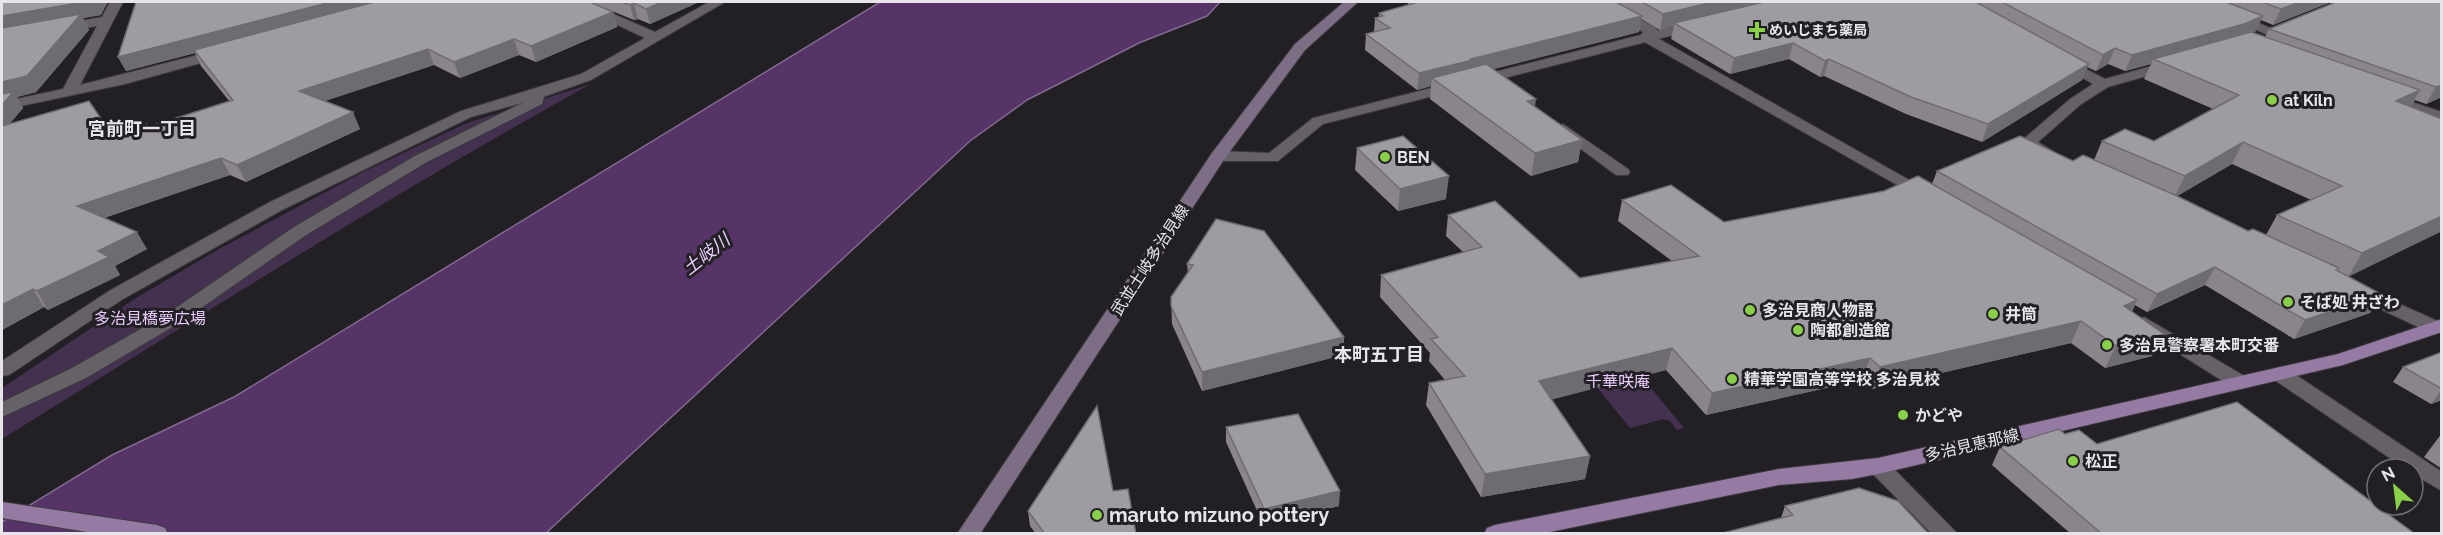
<svg xmlns="http://www.w3.org/2000/svg" width="2443" height="535" font-family="Raleway,'Noto Sans JP',sans-serif">
<style>
.green{fill:#443150}
.water{fill:#563468;stroke:#82698f;stroke-width:1.5}
.lines{fill:none;stroke-linecap:round;stroke-linejoin:round}
.service-casing{stroke:#3d3a3e;stroke-width:2}
.pedestrian-casing{stroke:#3d3a3e;stroke-width:2}
.minor-casing{stroke:#3d3a3e;stroke-width:2}
.secondary-casing{stroke:#3d3a3e;stroke-width:2}
.primary-casing{stroke:#3d3a3e;stroke-width:2}
.service{fill:#656167;fill-rule:evenodd}
.pedestrian{fill:#656167;fill-rule:evenodd}
.minor{fill:#656167;fill-rule:evenodd}
.secondary{fill:#7d6e86;fill-rule:evenodd}
.primary{fill:#957ba4;fill-rule:evenodd}
.wall{fill:#89858b;fill-rule:evenodd}
.shaded-wall{fill:#6f6c71}
.building{fill:#9f9ba2;stroke:#6f6c71;stroke-width:1.5}
.poi-dot{fill:#89cf49;stroke:#232025;stroke-width:2}
.labels{text-anchor:middle;dominant-baseline:central;stroke-width:6;stroke-linejoin:round;paint-order:stroke}
.far-poi-label{font-size:14px;font-weight:bold;fill:#e7e5e9;stroke:#232025;text-anchor:start}
.poi-label{font-size:16px;font-weight:bold;fill:#e7e5e9;stroke:#232025;text-anchor:start}
.street-label{font-size:16px;fill:#e7e5e9;stroke:#232025}
.park-label{font-size:16px;fill:#eacbfd;stroke:#232025}
.neighbourhood-label{font-size:18px;font-weight:bold;fill:#e7e5e9;stroke:#232025}
.water-label{font-size:18px;font-style:italic;fill:#eaccfd;stroke:#232025}
.near-poi-label{font-size:20px;font-weight:bold;fill:#e7e5e9;stroke:#232025;text-anchor:start}
</style>
<rect width="100%" height="100%" fill="#232025"/>
<g class="green">
<path d="M591 84C390 195 197 318 2 439V388L136 298 219 249 363 172 467 123Z"/>
<path d="M1586 309 1684 428 1677 430 1670 421 1664 419 1630 428 1562 344Z"/>
</g>
<path class="water" d="M880 2H1220L1207 16 1139 43 1027 100 970 141 546 533 2 534V522L112 455 234 397Z"/>
<g class="lines">
<defs>
<g id="service">
<path d="M1593 2H1608L1656 28 1658 31 1654 36 1934 194 1932 198H1920L1641 40 1639 37 1643 32Z"/>
<path d="M2144 317 2246 377 2249 382 2246 387H2232L2137 327 2134 323Z"/>
<path d="M2280 367 2287 369 2442 472V491L2413 474V469H2406L2273 379 2270 374 2273 369Z"/>
</g>
<path id="pedestrian" d="M538 90 545 94 542 104 427 162 306 235 181 322 86 378 2 417V402L72 368 167 314 294 227 415 156 530 99 533 91Z"/>
<g id="minor">
<path d="M110 2H123L80 85 221 49 228 53 226 56 125 84 2 110V102L63 89 97 26 64 32 57 28 59 25 102 17Z"/>
<path d="M569 2H586L655 32 709 2H725L591 80 543 97 471 117 282 210 123 299 9 375 2 376V361L109 291 270 202 461 111 581 74 645 38Z"/>
<path d="M2193 2H2210L2282 33 2280 36H2270Z"/>
<path d="M1696 21 1703 25 1701 28 1323 124 1278 161H1218L1210 156 1218 151 1269 153 1313 118Z"/>
<path d="M2063 57 2105 79 2170 61 2177 65 2175 68 2108 87 2080 105 2038 142 2053 151 2045 156 2019 143 2070 99 2093 84 2058 64V58Z"/>
<path d="M2388 94 2442 112V121L2383 101 2381 98 2383 95Z"/>
<path d="M1563 124 1628 169 1630 172 1628 175H1616L1558 132 1555 129 1558 126Z"/>
<path d="M2355 284 2442 323V333L2429 332 2348 294 2346 290Z"/>
<path d="M1878 458 1886 461 1958 534H1932L1870 471 1867 466 1870 461Z"/>
</g>
<path id="secondary" d="M1344 2H1358L1305 50 1225 158 980 534H957L1212 153 1295 44Z"/>
<g id="primary">
<path d="M2442 319V332L2343 365 1878 474 1852 479 1779 485 1540 534H1484L1487 528 1495 525 1779 469 1878 458 2338 354Z"/>
<path d="M2 502 157 525 165 528 168 534H99L2 518Z"/>
</g>
</defs>
<use href="#service" class="service-casing"/>
<use href="#pedestrian" class="pedestrian-casing"/>
<use href="#minor" class="minor-casing"/>
<use href="#secondary" class="secondary-casing"/>
<use href="#primary" class="primary-casing"/>
<use href="#service" class="service"/>
<use href="#pedestrian" class="pedestrian"/>
<use href="#minor" class="minor"/>
<use href="#secondary" class="secondary"/>
<use href="#primary" class="primary"/>
</g>
<g class="wall">
<path d="M2 2 101 15 83 18 89 30 36 92 17 97 23 108 9 124 112 135 148 127 230 102 201 66 195 53 126 71 118 57 613 12 617 27 536 62 519 55 460 78 434 65 325 101 360 129 246 182 230 175 104 218 147 249 115 266 120 275 48 310 44 307 2 330Z"/>
<path d="M590 2H699L650 24 638 19 634 20Z"/>
<path d="M1408 2H2331L2273 25 2261 20 2255 32 2253 33 2265 37 2269 29 2442 2V97L2426 104 2415 100 2411 106 2442 119V233L2440 232 2348 276 2381 294 2370 313 2294 339 2205 285 2147 312 2135 305 2132 312 2164 334 2152 356 2105 368 2071 343 1872 389 1862 380 1706 415 1666 370 1551 399 1590 456 1585 479 1481 497 1426 405 1429 383 1445 380 1429 361 1430 353 1380 297 1381 275 1463 252 1446 236 1448 215 1580 278 1672 261 1618 221 1622 200 1724 222 1932 184 1937 171 2094 160 2102 141H2154L2213 109 2144 79 2151 64 2125 71 2108 64 2096 71 2087 67 2082 80 1982 142 1906 114 1824 76 1820 77 1789 59 1730 74 1671 39 1674 26 1660 30 1641 19 1639 32 1493 69 1535 107 1582 140 1578 162 1531 176 1430 99 1431 86 1417 90 1365 50 1366 34 1374 32 1375 18 1379 17V13L1408 5ZM2232 164 2311 200 2277 215 2266 235 2248 231 2177 196Z"/>
<path d="M1357 148 1446 199 1398 211 1355 170Z"/>
<path d="M1216 219 1344 337 1343 355 1202 391 1172 324 1171 297 1188 273 1187 264Z"/>
<path d="M2442 352V400L2431 404 2393 382 2403 367Z"/>
<path d="M1226 427 1339 506 1263 524 1226 442Z"/>
<path d="M2442 433V469L2424 457Z"/>
<path d="M2065 434 2097 444 2415 534H2071L1992 465 2000 447Z"/>
<path d="M1113 491 1136 534H1036L1030 526 1028 511Z"/>
<path d="M1785 506 1929 534 1781 518Z"/>
</g>
<g class="shaded-wall">
<path d="M84 2H108L101 15 83 18 89 30 36 92 17 97 23 108 2 133V16Z"/>
<path d="M331 2H387L194 50 195 53 126 71 118 57Z"/>
<path d="M662 2H699L650 24 646 9Z"/>
<path d="M1713 2H1773L1674 23V26L1660 30 1663 14Z"/>
<path d="M2300 2H2331L2273 25 2281 9Z"/>
<path d="M634 3 638 19 634 20 630 5Z"/>
<path d="M613 12 617 27 536 62 531 46Z"/>
<path d="M1642 16 1639 32 1471 75 1432 78 1431 86 1417 90 1419 73 1471 59Z"/>
<path d="M2263 16 2255 32 2236 40 2153 59 2151 64 2125 71 2132 55Z"/>
<path d="M514 39 519 55 460 78 454 62Z"/>
<path d="M1793 43 1789 59 1730 74 1734 58Z"/>
<path d="M2115 48 2108 64 2096 71 2103 55Z"/>
<path d="M428 49 434 65 306 107 299 91Z"/>
<path d="M1829 59 1824 76 1820 77 1825 61Z"/>
<path d="M2089 64 2082 80 1982 142 1988 124Z"/>
<path d="M2442 85V97L2426 104 2436 87Z"/>
<path d="M2420 90 2408 111 2396 101Z"/>
<path d="M1536 99 1533 121 1527 101Z"/>
<path d="M353 112 360 129 246 182 237 165Z"/>
<path d="M1582 140 1578 162 1531 176 1535 153Z"/>
<path d="M2243 142 2232 164 2174 198 2185 176Z"/>
<path d="M221 158 230 175 87 223 77 206Z"/>
<path d="M1449 176 1446 199 1398 211 1400 189Z"/>
<path d="M2442 216V230L2440 232 2348 277 2362 253Z"/>
<path d="M137 232 147 249 115 266 120 275 48 310 37 291 98 251Z"/>
<path d="M2215 267 2205 285 2147 312 2157 294Z"/>
<path d="M33 289 44 307 2 330V305Z"/>
<path d="M2381 294 2370 313 2294 339 2305 320Z"/>
<path d="M2137 300 2126 322 2124 306Z"/>
<path d="M2081 321 2071 343 1872 389 1880 367Z"/>
<path d="M2164 334 2152 356 2105 368 2116 346Z"/>
<path d="M1344 337 1343 355 1202 391V372Z"/>
<path d="M1672 348 1666 370 1535 404 1539 381Z"/>
<path d="M1870 358 1862 380 1706 415 1712 393Z"/>
<path d="M2442 389V400L2431 404Z"/>
<path d="M1590 456 1585 479 1481 497 1485 474Z"/>
<path d="M1340 491 1339 506 1263 524 1264 509Z"/>
</g>
<g class="building">
<path d="M2 2H84L2 16Z"/>
<path d="M136 2H331L118 57Z"/>
<path d="M374 2H590L613 12 531 46 514 39 454 62 428 49 299 91 353 112 237 165 221 158 77 206 137 232 98 251 109 257 37 291 33 289 2 305V126L89 101 112 135 147 124 148 127 233 100 194 50Z"/>
<path d="M621 2H662L646 9 634 3 630 5Z"/>
<path d="M1412 2H1616L1642 16 1471 59 1473 60 1419 73 1366 34 1390 28 1375 18 1383 16 1379 13 1415 3Z"/>
<path d="M1642 2H1713L1663 14Z"/>
<path d="M1764 2H1976L2089 64 1988 124 1911 97 1829 59 1825 61 1793 43 1734 58 1674 23Z"/>
<path d="M2002 2H2226L2263 16 2244 24 2132 55 2115 48 2103 55Z"/>
<path d="M2262 2H2300L2281 9Z"/>
<path d="M2336 2H2442V85L2436 87 2269 29Z"/>
<path d="M81 14 27 76 2 82V28Z"/>
<path d="M2251 32 2420 90 2396 101 2442 119V216L2362 253 2277 215 2342 186 2243 142 2185 176 2102 141 2125 129 2154 141 2239 95 2153 59Z"/>
<path d="M1486 64 1536 99 1527 101 1582 140 1535 153 1432 78Z"/>
<path d="M13 92 2 105V94Z"/>
<path d="M1403 136 1449 176 1400 189 1357 148Z"/>
<path d="M2020 136 2073 161 2083 155 2175 195 2248 231 2253 229 2339 268 2336 270 2381 294 2305 320 2215 267 2157 294 1937 171Z"/>
<path d="M1918 176 2137 300 2124 306 2164 334 2116 346 2081 321 1880 367 1870 358 1712 393 1672 348 1539 381 1590 456 1485 474 1429 383 1465 376 1431 339 1438 337 1381 275 1482 247 1448 215 1495 201 1580 278 1699 256 1622 200 1671 185 1724 222 1884 191Z"/>
<path d="M1216 219 1264 231 1344 337 1202 372 1171 306V297L1193 265 1187 264Z"/>
<path d="M2442 352V389L2403 367Z"/>
<path d="M2237 402 2415 534H2102L2000 447 2059 429 2065 434 2079 430 2097 444Z"/>
<path d="M1097 406 1113 491 1128 489 1136 534H1045L1028 511Z"/>
<path d="M1298 414 1340 491 1264 509 1226 427Z"/>
<path d="M1859 488 1898 501 1929 534H1719L1793 515 1785 506Z"/>
</g>
<g class="poi-dot">
<path d="M1754 21h6v6h6v6h-6v6h-6v-6h-6v-6h6z"/>
<circle cx="2272" cy="100" r="6"/>
<circle cx="1385" cy="157" r="6"/>
<circle cx="2288" cy="302" r="6"/>
<circle cx="1750" cy="310" r="6"/>
<circle cx="1993" cy="314" r="6"/>
<circle cx="1798" cy="330" r="6"/>
<circle cx="2107" cy="345" r="6"/>
<circle cx="1732" cy="379" r="6"/>
<circle cx="1903" cy="415" r="6"/>
<circle cx="2073" cy="461" r="6"/>
<circle cx="1097" cy="515" r="6"/>
</g>
<g class="labels">
<g class="far-poi-label">
<text x="1769" y="30">めいじまち薬局</text>
</g>
<g class="poi-label">
<text x="2284" y="100">at Kiln</text>
<text x="1397" y="157">BEN</text>
<text x="2300" y="302">そば処 井ざわ</text>
<text x="1762" y="310">多治見商人物語</text>
<text x="2005" y="314">井筒</text>
<text x="1810" y="330">陶都創造館</text>
<text x="2119" y="345">多治見警察署本町交番</text>
<text x="1744" y="379">精華学園高等学校 多治見校</text>
<text x="1915" y="415">かどや</text>
<text x="2085" y="461">松正</text>
</g>
<g class="street-label">
<text transform="translate(1150 260) rotate(-57)">武並土岐多治見線</text>
<text transform="translate(1972 445) rotate(-13)">多治見恵那線</text>
</g>
<g class="park-label">
<text x="150" y="318">多治見橋夢広場</text>
<text x="1618" y="381">千華咲庵</text>
</g>
<g class="neighbourhood-label">
<text x="142" y="128">宮前町一丁目</text>
<text x="1379" y="354">本町五丁目</text>
</g>
<g class="water-label">
<text transform="translate(706 254) rotate(-38)">土岐川</text>
</g>
<g class="near-poi-label">
<text x="1109" y="515">maruto mizuno pottery</text>
</g>
</g>
<rect width="2443" height="535" fill="none" stroke="#e7e5e9" stroke-width="6"/>
<g transform="translate(2395 487) rotate(332)"><circle r="28" fill="#232025" stroke="#716f73" stroke-width="1.5"/>
<path d="M0-4.5L10 22L0 15L-10 22Z" fill="#89cf49"/>
<text y="-9" font-size="16" font-weight="bold" text-anchor="middle" fill="#e7e5e9">N</text>
</g>
</svg>
